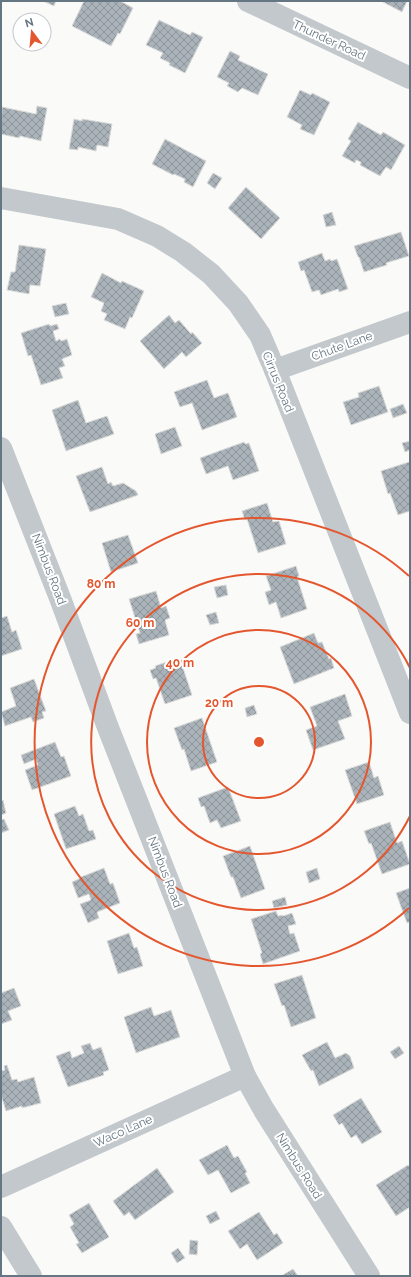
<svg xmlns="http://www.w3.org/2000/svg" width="411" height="1277" font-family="Raleway,sans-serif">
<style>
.building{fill:url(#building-cross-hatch);stroke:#dcdcda}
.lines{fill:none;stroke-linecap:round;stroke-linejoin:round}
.minor{stroke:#c3c8cc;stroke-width:22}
.ring{fill:none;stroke:#e4572e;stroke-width:2}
.labels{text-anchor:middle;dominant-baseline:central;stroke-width:4;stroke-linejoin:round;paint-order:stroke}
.street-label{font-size:12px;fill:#657683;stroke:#fff}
.centre{fill:#e4572e;stroke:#fff;stroke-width:2}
.ring-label{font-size:12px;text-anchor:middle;font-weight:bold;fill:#e4572e;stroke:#fff;stroke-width:4;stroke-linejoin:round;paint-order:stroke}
</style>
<defs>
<pattern id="building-cross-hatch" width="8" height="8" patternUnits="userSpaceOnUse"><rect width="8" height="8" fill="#aab3b9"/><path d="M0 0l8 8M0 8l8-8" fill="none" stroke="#8e969c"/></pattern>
</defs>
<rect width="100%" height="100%" fill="#fafaf8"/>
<g class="building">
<path d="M43 1H56L54 6Z"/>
<path d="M84 1H120L133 8 120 34 118 33 111 46 72 26Z"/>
<path d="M381 1H407L402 12Z"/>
<path d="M159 20 190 35 192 32 203 37 185 73 169 65 170 63 160 58 163 53 146 45Z"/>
<path d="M230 51 240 56 238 60 268 74 258 95 242 88 238 92 227 86 229 83 217 77Z"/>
<path d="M300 90 311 95 312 93 330 102 314 135 300 129 302 125 287 117Z"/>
<path d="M37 106 47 108 41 141 20 136 19 138 1 134 2 107 36 114Z"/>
<path d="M74 119 82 121V119L112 124 108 147 97 145 96 151 78 147V150L69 149Z"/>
<path d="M358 122 381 135 383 132 405 145 391 170 386 167 380 176 360 165 361 162 356 160 355 163 342 156 351 141 348 139Z"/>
<path d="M165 139 206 161 193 187 184 182 185 179 174 174 173 175 152 164Z"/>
<path d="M213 173 222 178 215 189 207 183Z"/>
<path d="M246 187 280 218 261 239 228 208Z"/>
<path d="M332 212 336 225 326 227 323 215Z"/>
<path d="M401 232 409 256 386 263 387 265 364 272 359 257H358L354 246Z"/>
<path d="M19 245 46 249 40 286 30 285 29 294 7 290 11 272H15Z"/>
<path d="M322 253 325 261 330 259 331 261 337 259 348 289 339 292 338 289 321 295 319 290 312 292 304 270 301 271 298 262Z"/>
<path d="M102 273 121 283 122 281 144 291 132 318 130 317 125 329 104 320 107 314 101 311 104 303 91 297Z"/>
<path d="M66 303 69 314 55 317 52 306Z"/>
<path d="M169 315 175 323 179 320 191 334 192 332 202 343 186 357 182 352 164 369 140 341Z"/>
<path d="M49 324 50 326 57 324 59 329 53 331 56 341 60 339 61 341 67 339 72 355 62 359 65 366 59 368 63 378 41 385 31 355 28 356 21 333Z"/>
<path d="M207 380 214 398 228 393 237 417 202 430 192 403 180 407 174 392Z"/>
<path d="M379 386 388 412 351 425 343 402 359 397 358 393Z"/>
<path d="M78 400 86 423 107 416 114 434 66 451 52 410Z"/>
<path d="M403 404 407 413 393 418 390 409Z"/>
<path d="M175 427 182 446 161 454 155 434Z"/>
<path d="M410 441V450L405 452 402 443Z"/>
<path d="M244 442 245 444 249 443 259 471 233 480 228 466 206 474 200 458Z"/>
<path d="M409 462 410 464V511L398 515 390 493 388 494 381 471Z"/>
<path d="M102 467 108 484 111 482 113 486 123 483 136 491 138 495 90 512 76 476Z"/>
<path d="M267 503 273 522 279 521 286 544 258 553 247 519 245 520 242 511Z"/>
<path d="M128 535 138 563 111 572 102 543Z"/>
<path d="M296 566 299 576 297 577 307 609 281 618 276 602 269 605 265 592 271 590 266 576Z"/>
<path d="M226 585 228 595 217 598 214 587Z"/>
<path d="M156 591 161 608 166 606 170 618 165 620 169 635 139 644 136 634 140 633 129 599Z"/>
<path d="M216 612 219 623 210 625 206 615Z"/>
<path d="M7 616 12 632 16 630 22 649 1 656V618Z"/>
<path d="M314 633 318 643 322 642 329 659 331 658 334 668 294 684 280 647Z"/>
<path d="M178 658 180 666 182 665 192 695 165 704 156 678 153 679 150 670 156 668 155 666Z"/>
<path d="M34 679 46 711 42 712 44 718 33 722 31 717 5 726 1 712 16 706 10 688Z"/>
<path d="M345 694 352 716 338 721 345 739 313 750 306 730 317 726 310 707Z"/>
<path d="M254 705 257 714 247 717 245 708Z"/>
<path d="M202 718 217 762 191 771 184 749 182 750 174 728Z"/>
<path d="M55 742 61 757 64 756 71 776 32 790 25 770 38 765 36 759 24 764 21 755Z"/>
<path d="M369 762 374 778 378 776 384 795 357 804 345 770Z"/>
<path d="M228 787 241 821 221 828 217 820 210 823 204 806 201 807 198 798Z"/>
<path d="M3 800 6 813 1 815V801Z"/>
<path d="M75 806 79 816 83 814 89 831 93 830 96 839 66 849 54 814Z"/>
<path d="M4 819 9 830 1 833V820Z"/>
<path d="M390 822 397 843 402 841 410 864 382 874 371 843 369 844 364 831Z"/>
<path d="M250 846 265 889 241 898 233 877H231L223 856Z"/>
<path d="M104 868 110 884 113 883 120 903 97 912 99 918 88 923 80 904 91 900 89 894 78 898 72 882 81 878V877Z"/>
<path d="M317 868 320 879 309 883 306 872Z"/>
<path d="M410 888V922L407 923 396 893Z"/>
<path d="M285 897 287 905 274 908 272 901Z"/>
<path d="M276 911 278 916 282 915 283 916 292 913 296 924 288 926 290 934 294 933 300 951 263 964 260 954 262 953 251 919Z"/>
<path d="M129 933 134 948 137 947 143 966 118 974 107 941Z"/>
<path d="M302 975 316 1018 291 1027 284 1005 282 1006 274 984Z"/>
<path d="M14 988 21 1006 8 1011 12 1020 1 1024V993Z"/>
<path d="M151 1007 154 1016 171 1010 180 1037 136 1053 124 1017Z"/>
<path d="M327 1042 335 1058 346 1053 350 1056 354 1068 319 1086 313 1070 311 1071 302 1055Z"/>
<path d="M90 1043 93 1050 101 1047 109 1070 103 1072 104 1075 68 1087 56 1056 70 1051 72 1058 84 1053 81 1046Z"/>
<path d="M399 1046 404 1053 395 1059 390 1052Z"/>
<path d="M7 1065 12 1080 17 1079 18 1082 34 1077 41 1103 22 1108V1106L6 1111 1 1095V1076L2 1075 1 1071 5 1070 4 1066Z"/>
<path d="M361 1098 382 1132 362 1144 356 1135 351 1138 342 1123 339 1125 333 1115Z"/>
<path d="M227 1145 234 1158 238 1156 247 1172 245 1173 250 1183 231 1193 218 1170 208 1175 199 1160Z"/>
<path d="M408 1165 410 1167V1207L396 1216 376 1185Z"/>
<path d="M157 1168 174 1192 135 1220 129 1212 124 1216 113 1201Z"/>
<path d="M89 1203 109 1237 82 1253 76 1244 79 1243 70 1227 74 1224 69 1215Z"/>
<path d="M216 1211 220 1219 210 1224 206 1216Z"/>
<path d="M259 1212 274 1235 277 1233 283 1243 257 1260 247 1244 240 1249 228 1231Z"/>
<path d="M190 1240 198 1241 197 1255 189 1254Z"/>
<path d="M178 1248 185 1258 177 1263 171 1253Z"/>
<path d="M293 1269 298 1276H281Z"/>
</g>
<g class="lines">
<g class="minor">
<path d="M248 1 410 78"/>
<path d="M1 198 118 219 157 236 183 252 211 274 238 303 260 335 275 370 410 713"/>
<path d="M275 370 410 322"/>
<path d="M1 448 60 598 107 725 245 1076 264 1110 369 1276"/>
<path d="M1 1187 245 1076"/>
<path d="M1 1227 31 1276"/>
</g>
</g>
<g class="ring">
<circle cx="259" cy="742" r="56"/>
<circle cx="259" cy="742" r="112"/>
<path d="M410 816A168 168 0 1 1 410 668"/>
<path d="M409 908A224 224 0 1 1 409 576"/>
</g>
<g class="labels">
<g class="street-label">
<text transform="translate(329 40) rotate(25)">Thunder Road</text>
<text transform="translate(342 346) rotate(-20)">Chute Lane</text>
<text transform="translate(278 382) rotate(68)">Cirrus Road</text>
<text transform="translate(49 569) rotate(69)">Nimbus Road</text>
<text transform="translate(165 872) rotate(69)">Nimbus Road</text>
<text transform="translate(123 1131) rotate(-24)">Waco Lane</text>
<text transform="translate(299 1166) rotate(58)">Nimbus Road</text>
</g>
</g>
<circle cx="259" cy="742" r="6" class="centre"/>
<g class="ring-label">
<text x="101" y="588">80 m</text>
<text x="140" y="627">60 m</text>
<text x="180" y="667">40 m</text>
<text x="219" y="707">20 m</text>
</g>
<rect width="411" height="1277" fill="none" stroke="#657683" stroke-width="4"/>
<g transform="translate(32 32) rotate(344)"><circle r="19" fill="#ffffff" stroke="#c1c8cd"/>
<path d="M0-3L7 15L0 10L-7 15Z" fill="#e4572e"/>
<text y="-6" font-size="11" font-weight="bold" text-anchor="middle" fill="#657683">N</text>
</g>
</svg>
